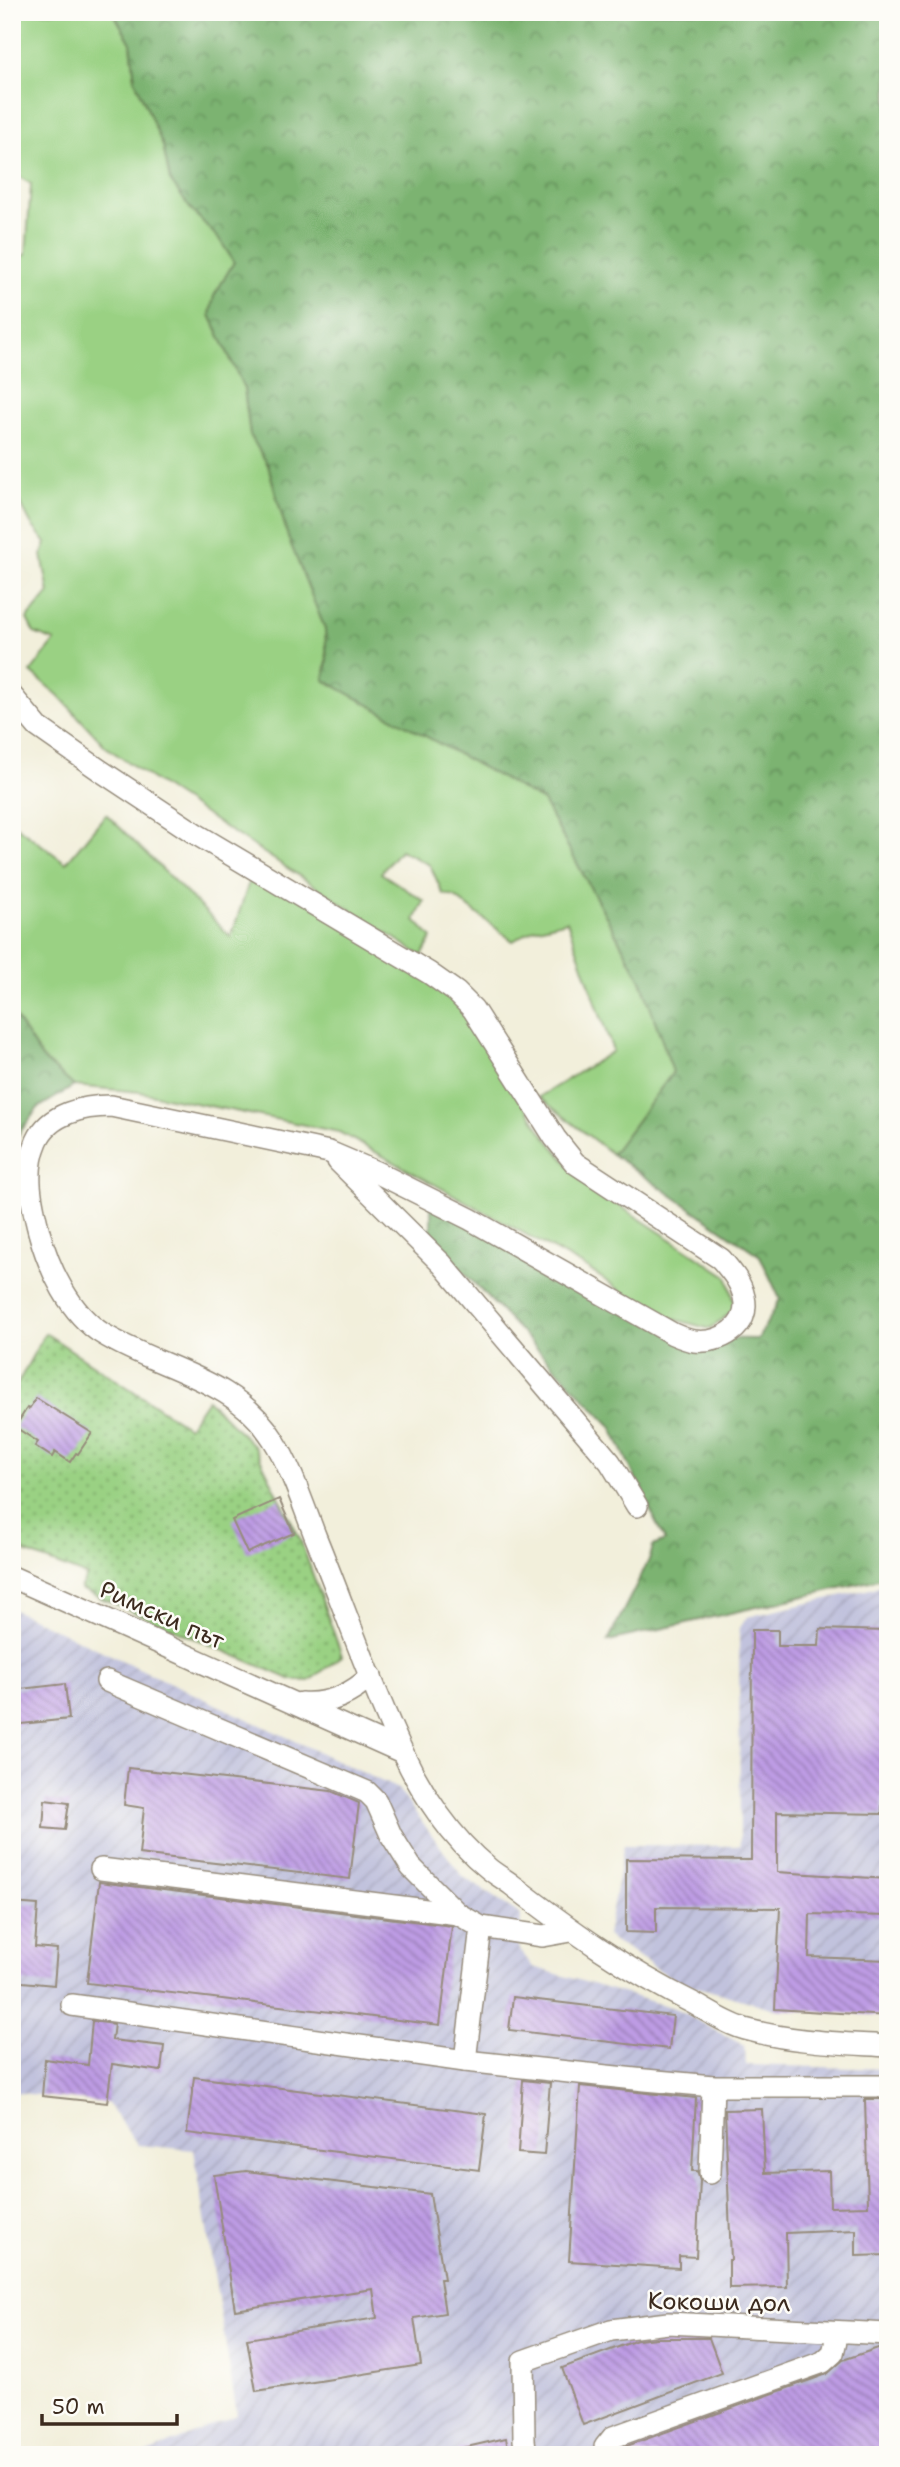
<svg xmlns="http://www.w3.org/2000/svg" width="900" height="2467" font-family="'Shantell Sans',sans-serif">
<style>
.industrial{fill:url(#industrial-furrows)}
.grass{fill:#9ad183;stroke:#6a7e50;stroke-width:2}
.forest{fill:url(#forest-crowns);stroke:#5b6e48;stroke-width:2}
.garden{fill:url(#garden-dots);stroke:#6a7e50;stroke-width:2}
.building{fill:url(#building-back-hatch)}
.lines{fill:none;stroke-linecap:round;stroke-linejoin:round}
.minor-casing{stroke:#968c7c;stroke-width:24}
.minor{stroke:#fff;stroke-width:21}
.labels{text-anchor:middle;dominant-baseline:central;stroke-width:5;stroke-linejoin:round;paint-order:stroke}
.street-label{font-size:24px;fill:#3b2a1e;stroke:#fdfcf7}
</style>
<defs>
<pattern id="industrial-furrows" width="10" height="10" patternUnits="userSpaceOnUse" patternTransform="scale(1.75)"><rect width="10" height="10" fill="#c1c2dd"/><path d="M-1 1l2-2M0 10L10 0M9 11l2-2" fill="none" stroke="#a7a7bd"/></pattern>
<pattern id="forest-crowns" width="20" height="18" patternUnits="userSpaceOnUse" patternTransform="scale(1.75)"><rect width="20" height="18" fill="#7bb371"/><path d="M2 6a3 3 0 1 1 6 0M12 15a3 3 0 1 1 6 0" fill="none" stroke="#66925c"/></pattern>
<pattern id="garden-dots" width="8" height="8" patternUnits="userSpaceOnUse" patternTransform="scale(1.75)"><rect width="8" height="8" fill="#9ad183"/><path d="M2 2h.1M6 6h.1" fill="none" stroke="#7faa6b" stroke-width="1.8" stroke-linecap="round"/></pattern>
<pattern id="building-back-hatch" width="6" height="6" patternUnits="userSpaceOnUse" patternTransform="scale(1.75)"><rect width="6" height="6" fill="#bd9be4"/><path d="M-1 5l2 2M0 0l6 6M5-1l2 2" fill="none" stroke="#9b7fb8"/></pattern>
</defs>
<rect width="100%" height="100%" fill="#fdfcf7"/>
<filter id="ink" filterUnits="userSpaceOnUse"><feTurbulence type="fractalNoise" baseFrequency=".0143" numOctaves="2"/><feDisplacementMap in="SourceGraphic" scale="14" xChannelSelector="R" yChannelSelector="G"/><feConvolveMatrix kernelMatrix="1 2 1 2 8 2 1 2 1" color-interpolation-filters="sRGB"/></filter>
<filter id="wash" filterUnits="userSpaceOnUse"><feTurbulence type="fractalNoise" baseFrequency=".00686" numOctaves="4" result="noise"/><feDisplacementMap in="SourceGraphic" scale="28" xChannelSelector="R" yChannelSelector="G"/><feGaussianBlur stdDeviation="1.57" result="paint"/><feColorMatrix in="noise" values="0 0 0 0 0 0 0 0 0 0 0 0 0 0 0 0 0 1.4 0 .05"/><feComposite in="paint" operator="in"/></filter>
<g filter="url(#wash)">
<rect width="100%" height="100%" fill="#f2efdb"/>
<g class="industrial">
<path d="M888 1585V2016L775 2009 676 1981 607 1936 624 1845 740 1846 739 1629 747 1617Z"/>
<path d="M12 1609 398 1789 462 1876 521 1915 519 1949 533 1967 674 2008 745 2046 746 2065 888 2069V2455H143L237 2415 194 2150 138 2145 107 2103 12 2092Z"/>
</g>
<g class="grass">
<path d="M12 12H113L131 43 135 80 164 146 170 180 220 240 234 262 214 296 210 315 244 388 250 435 268 465 288 537 325 629 327 661 324 679 543 801 641 980 673 1072 612 1154 539 1097 613 1051 567 921 534 929 513 941 455 897 443 894 430 865 400 850 381 873 424 901 415 920 432 938 422 956 174 794 106 747 60 697 31 672 55 641 34 633 27 619 49 593 42 555 46 543 31 524 12 487V256L26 255 31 184 12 173Z"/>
<path d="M106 814 231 937 253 870 412 964 470 1015 541 1131 582 1181 727 1276 736 1308 710 1329 655 1314 587 1268 339 1132 140 1092 74 1086 42 1058 12 1012V831L16 826 66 863Z"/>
</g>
<g class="forest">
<path d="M113 12H888V1577L608 1641 650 1558 653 1546 665 1541 611 1426 431 1238V1203L685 1338 758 1339 780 1299 760 1256 612 1154 673 1072 641 980 543 801 324 680 327 661 325 629 288 537 268 465 250 435 244 388 210 315 214 296 234 262 220 240 190 208 170 180 163 146 135 80 131 43Z"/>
<path d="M12 1012 42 1058 74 1086 38 1108 12 1143Z"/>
</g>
<path class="garden" d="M45 1333 188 1427 207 1399 254 1446 300 1539 342 1656 309 1681 292 1680 80 1589 87 1576 12 1547V1394Z"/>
<g id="blocks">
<g class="building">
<path d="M36 1398 92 1433 78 1454 76 1453 70 1462 55 1452 52 1457 35 1446 38 1442 15 1427 27 1408 29 1409Z"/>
<path d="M279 1499 294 1533 247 1553 232 1520Z"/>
<path d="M820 1629 886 1631 882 1814 777 1812V1872L888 1879V1916L810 1914 809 1957 888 1960V2016L775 2009 780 1908 656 1907V1933L626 1932V1859L751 1860 752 1630H778V1646H819Z"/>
<path d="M65 1684 69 1719 12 1725V1690Z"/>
<path d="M128 1768 331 1791 359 1803 350 1879 139 1854 144 1808 124 1805Z"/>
<path d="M45 1800 69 1803 65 1830 43 1828Z"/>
<path d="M99 1882 452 1926 440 2025 87 1983Z"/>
<path d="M12 1903 38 1905 35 1947 57 1949 54 1985 12 1981Z"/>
<path d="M513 1997 673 2016 669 2049 509 2030Z"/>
<path d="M92 2021 114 2024 112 2040 164 2046 161 2071 112 2064 107 2103 42 2096 45 2059 88 2065Z"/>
<path d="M194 2077 486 2114 479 2170 187 2133Z"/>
<path d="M523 2080 550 2083 544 2155 518 2153Z"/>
<path d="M580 2086 696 2098 692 2171H697L700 2181 696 2257 679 2256V2268L569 2261Z"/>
<path d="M865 2099H888V2255L856 2256V2230L786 2233 787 2287 729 2288V2260H731L725 2110 762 2109 765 2173 829 2171 830 2207 868 2206Z"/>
<path d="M246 2171 430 2194 444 2279H440L445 2313 414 2318 421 2365 256 2391 247 2339 377 2318 373 2289 235 2310 214 2175Z"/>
<path d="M656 2338H709L722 2373 583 2425 562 2368 637 2340Z"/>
<path d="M881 2347H888V2455H623L621 2448 827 2374 843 2360Z"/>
<path d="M506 2438 510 2455H459L458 2449Z"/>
</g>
</g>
</g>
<g filter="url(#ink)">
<use href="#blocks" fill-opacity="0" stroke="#968c7c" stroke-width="2"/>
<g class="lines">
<defs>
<g id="minor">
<path d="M12 696 38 727 101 771 196 834 429 973 456 992 473 1009 555 1138 575 1163 721 1259C731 1271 741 1282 744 1297 751 1327 720 1344 694 1341 688 1340 680 1337 673 1334L470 1219 376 1172 329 1152 111 1106C84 1106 49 1113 37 1141 24 1171 31 1201 39 1232 49 1269 70 1314 103 1334 160 1369 235 1378 273 1439 292 1469 303 1505 316 1538 345 1609 370 1683 403 1753 422 1794 452 1839 488 1868 495 1874 504 1879 512 1885 569 1929 628 1971 693 2003 709 2012 727 2024 745 2029 791 2042 840 2043 888 2046"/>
<path d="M338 1161 442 1264 610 1462 637 1506"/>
<path d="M12 1577 402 1752"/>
<path d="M107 1681 367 1792 376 1801 391 1835 411 1867 458 1914"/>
<path d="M301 1703C328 1705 351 1695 371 1676"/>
<path d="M101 1869 458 1914 481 1927 543 1936 571 1931"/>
<path d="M72 2005 465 2061 645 2080 713 2086H888"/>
<path d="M465 2061 481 1927"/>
<path d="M710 2173 713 2086"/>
<path d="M526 2455 524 2440 523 2361 611 2330 668 2323 888 2334"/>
<path d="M605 2455V2447L613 2437 823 2362 833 2353 838 2332"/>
</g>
</defs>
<use href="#minor" class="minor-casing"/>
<use href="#minor" class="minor"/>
</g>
</g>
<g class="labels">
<g class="street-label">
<text transform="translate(162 1615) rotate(24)">Римски път</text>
<text transform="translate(719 2302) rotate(1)">Кокоши дол</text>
</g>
</g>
<rect width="900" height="2467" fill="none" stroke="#fdfcf7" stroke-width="42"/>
<path d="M42 2414v10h135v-10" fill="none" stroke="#3b2a1e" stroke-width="3.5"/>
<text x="52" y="2414" font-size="21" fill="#3b2a1e" stroke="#fdfcf7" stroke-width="5" paint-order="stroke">50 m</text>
</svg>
